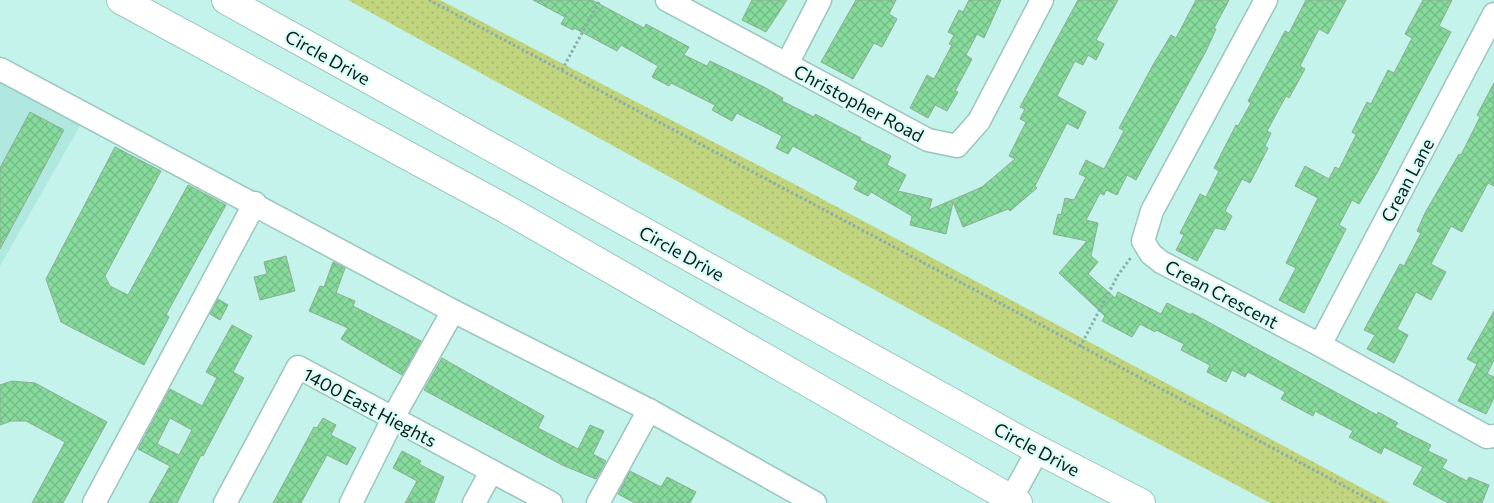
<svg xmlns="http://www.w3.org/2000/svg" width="1494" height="503" font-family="Commissioner,sans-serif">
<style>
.built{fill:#b0e8df}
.park{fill:url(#park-dots)}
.building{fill:url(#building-cross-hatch);stroke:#8ead94;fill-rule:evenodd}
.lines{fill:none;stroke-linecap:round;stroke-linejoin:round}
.minor-casing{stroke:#99c6be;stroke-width:25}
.highway-casing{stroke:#99c6be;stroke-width:30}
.path{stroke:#89afa9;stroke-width:3;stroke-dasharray:2.5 2.5;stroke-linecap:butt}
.minor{stroke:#fff;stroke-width:22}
.highway{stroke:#fff;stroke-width:28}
.labels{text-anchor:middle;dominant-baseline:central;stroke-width:4.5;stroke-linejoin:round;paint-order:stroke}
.street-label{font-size:18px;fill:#0c1e1b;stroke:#d9fef8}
</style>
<defs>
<pattern id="park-dots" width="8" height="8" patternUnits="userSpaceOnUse" patternTransform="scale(1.25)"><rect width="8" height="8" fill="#c1d47e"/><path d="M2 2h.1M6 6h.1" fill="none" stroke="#a5b66c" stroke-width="1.8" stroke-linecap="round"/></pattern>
<pattern id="building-cross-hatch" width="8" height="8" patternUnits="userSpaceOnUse" patternTransform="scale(1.25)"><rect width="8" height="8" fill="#86da9b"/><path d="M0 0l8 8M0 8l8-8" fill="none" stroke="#72bb85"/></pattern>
</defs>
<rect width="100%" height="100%" fill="#c4f3eb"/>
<path class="built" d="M0 62 89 110 0 266Z"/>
<path class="park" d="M348 0H440L796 185 1390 503H1270L1031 376Z"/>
<g class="building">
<path d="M533 0H592L644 28 646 24 689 47 684 55 707 66 710 61 764 87 783 98 782 101 814 117 815 114 861 138 860 140 891 156 887 165 906 175 898 191 932 199 929 210 982 187 1015 159 1009 156 1026 122 1020 119 1025 109 1020 107 1078 0H1118L1096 40 1104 44 1096 60 1088 55 1083 65 1075 61 1057 96 1086 112 1078 129 1067 123 1035 186 1037 188 1010 211 1008 209 963 227 953 202 946 234 910 225 912 216 871 192 868 196 854 189 858 181 793 146 788 154 776 148 782 136 737 113 732 121 712 110 715 105 671 83 669 86 652 77 658 66 621 45 617 51 574 28 573 30 561 24 565 17Z"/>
<path d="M752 0H787L766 32 742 20Z"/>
<path d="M856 0H896L889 14 897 19 882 47 874 43 853 79 821 62Z"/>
<path d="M969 0H1001L984 38 977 34 966 55 972 59 955 91 958 92 947 111 935 105 928 118 910 108 927 75 934 79 952 45 949 44 954 35 948 32 959 10 963 12Z"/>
<path d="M1196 0H1229L1214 28 1216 29 1206 51 1136 180 1127 175 1117 195 1106 190 1104 195 1100 193 1086 220 1098 223 1091 256 1098 262 1088 274 1115 298 1118 292 1161 314 1167 303 1191 315 1192 313 1377 415 1378 412 1398 423 1395 427 1431 445 1428 451 1447 460 1442 468 1467 481 1469 477 1489 485 1482 503H1448L1413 484 1423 467 1384 447 1381 454 1349 437 1353 431 1315 411 1313 416 1281 399 1285 392 1248 372 1245 377 1232 370 1226 382 1207 372 1210 365 1181 350 1184 344 1156 330 1155 332 1140 324 1132 337 1102 321 1105 316 1059 273 1087 241 1053 234 1058 214 1061 215 1065 198 1074 200 1086 177 1079 174 1086 160 1104 169 1124 131 1119 128 1153 65 1171 35 1176 38Z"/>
<path d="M1306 0H1346L1328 34 1319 29 1300 66 1305 69 1289 98 1286 96 1267 131 1271 133 1265 146 1268 148 1250 183 1242 179 1225 211 1232 216 1225 230 1215 228 1197 261 1176 250 1184 235 1180 233 1200 194 1206 197 1219 171 1214 168 1236 125 1238 126 1251 103 1248 101 1285 31 1289 33Z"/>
<path d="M1423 0H1452L1439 26 1451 32 1377 173 1359 204 1352 200 1339 225 1346 229 1304 313 1279 300 1296 268 1286 263 1318 198 1295 186 1305 166 1329 179 1335 167 1339 169 1356 135 1352 132 1367 102 1371 104 1388 70 1394 73 1412 38 1405 34Z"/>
<path d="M1494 83V186L1488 183 1462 232 1451 226 1431 264 1446 272 1431 300 1416 292 1397 329 1408 335 1394 363 1367 349 1375 335 1364 330 1400 264 1404 266 1421 233 1417 231 1425 213 1459 154 1461 155 1480 117 1477 115Z"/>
<path d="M30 112 64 130 0 249V168Z"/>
<path d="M115 147 161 171 105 276 110 286 128 295 188 185 226 205 166 315 169 317 144 365 61 322 46 279Z"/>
<path d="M286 256 295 291 260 300 254 277 267 274 264 262Z"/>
<path d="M333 262 345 268 336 293 355 301 353 306 421 341 402 375 341 339 348 328 309 311 320 286 324 287Z"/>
<path d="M218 299 228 305 220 320 210 314Z"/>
<path d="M1494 311V360L1487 374 1494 377V398L1486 414 1458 401 1477 364 1467 359Z"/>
<path d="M232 325 252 336 233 372 244 378 203 456 201 455 177 503H149L170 466 138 449 170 389 202 406 217 378 206 372ZM170 418 192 430 179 455 157 444Z"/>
<path d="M442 358 544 416 538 428 578 449 590 425 604 431 593 454 606 461 596 479 562 465 424 390Z"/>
<path d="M12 381 35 383 107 422 63 503H32L65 442 26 421H11L0 425V385Z"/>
<path d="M323 418 336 425 331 435 356 448 347 465 327 455 301 503H273L314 427 317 428Z"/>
<path d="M402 451 421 461 419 464 444 477 434 503H405L417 481 393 468Z"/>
<path d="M630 471 661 487 667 477 696 492 690 503H635L618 494Z"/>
</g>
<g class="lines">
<defs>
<g id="minor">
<path d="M667 0 928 140 957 146 979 121 1042 0"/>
<path d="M1266 0 1152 211 1143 241 1151 254 1161 262 1320 345 1487 437 1494 436"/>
<path d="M787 64 820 0"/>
<path d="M0 69 453 311 649 410 815 503"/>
<path d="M1320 345 1494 14"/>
<path d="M1011 499 1038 450"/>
<path d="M94 503 255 203"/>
<path d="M225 503 298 367 551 503"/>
<path d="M351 503 400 405 453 311"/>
<path d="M474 503 491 472"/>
<path d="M598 503 649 410"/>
</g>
<g id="highway">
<path d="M121 0 506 209 1018 503"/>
<path d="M226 0 1025 443 1141 503"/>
</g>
</defs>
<use href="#minor" class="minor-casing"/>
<use href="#highway" class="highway-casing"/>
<g class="path">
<path d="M429 0 1376 503"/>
<path d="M562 70 600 0"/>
<path d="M1080 347 1118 275 1132 256"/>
</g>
<use href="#minor" class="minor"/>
<use href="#highway" class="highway"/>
</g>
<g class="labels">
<g class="street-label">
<text transform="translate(328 57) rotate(29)">Circle Drive</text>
<text transform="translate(859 103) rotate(28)">Christopher Road</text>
<text transform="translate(1407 180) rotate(-62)">Crean Lane</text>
<text transform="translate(682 253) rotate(29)">Circle Drive</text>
<text transform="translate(1222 294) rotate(28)">Crean Crescent</text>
<text transform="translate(370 407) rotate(28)">1400 East Hieghts</text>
<text transform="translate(1037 449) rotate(28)">Circle Drive</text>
</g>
</g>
</svg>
